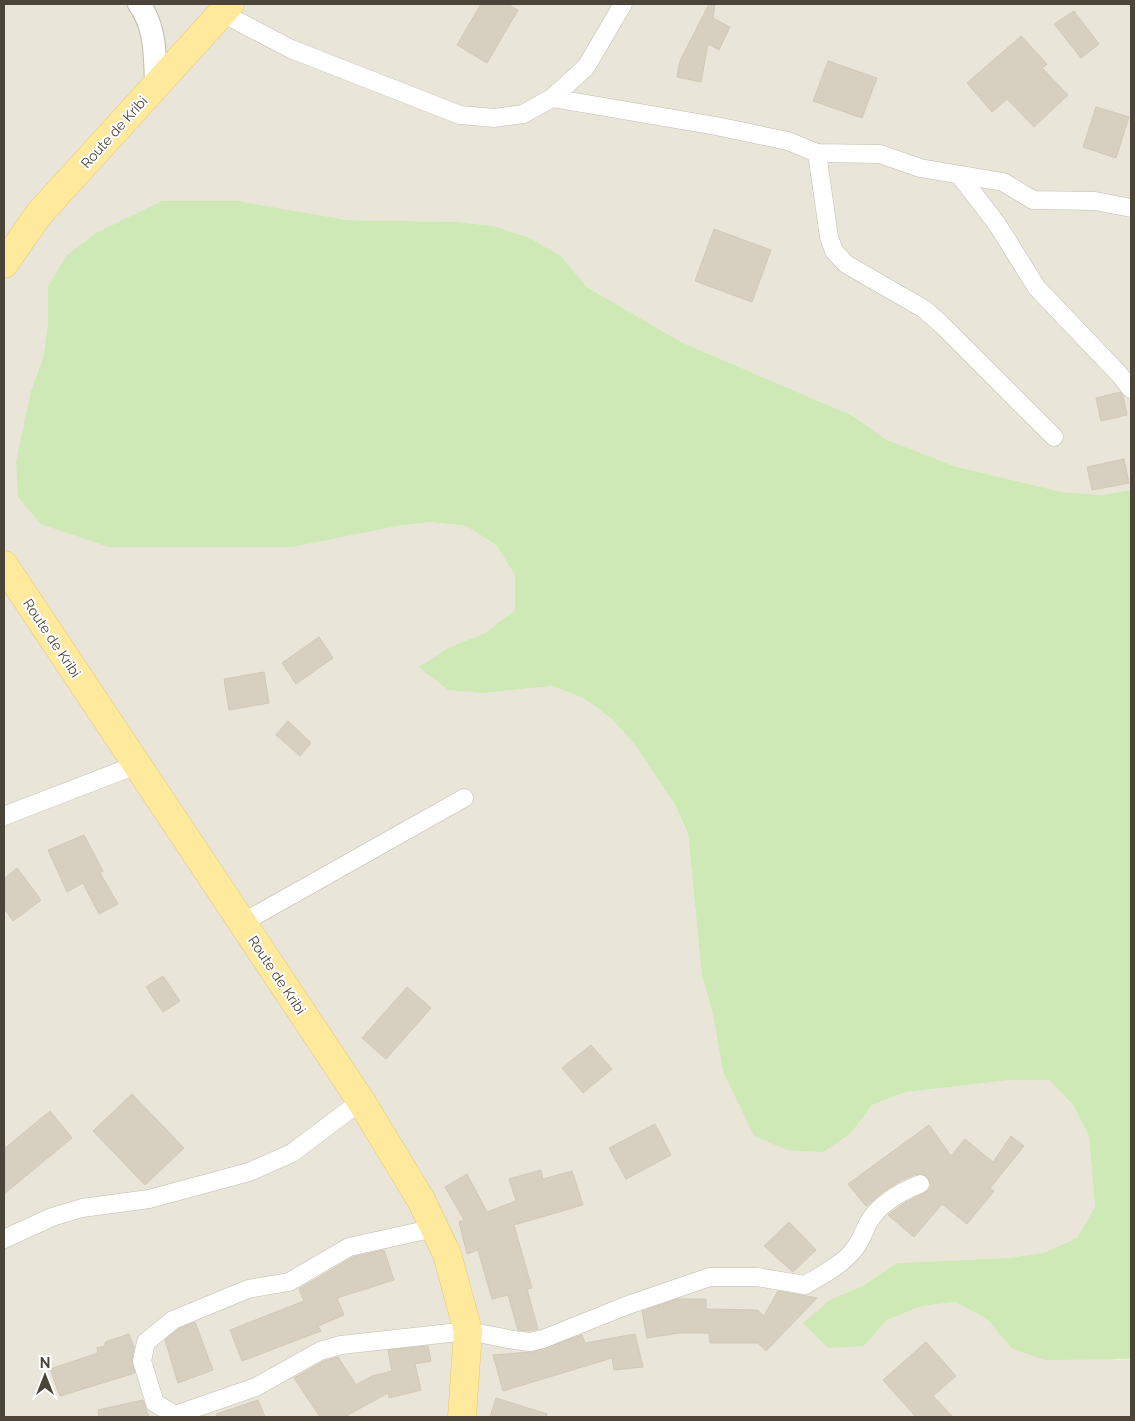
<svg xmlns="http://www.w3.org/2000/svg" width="1135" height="1421" font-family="Raleway,sans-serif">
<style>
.residential{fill:#e9e5d9}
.green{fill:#cee9b5}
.building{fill:#d7d0c1;stroke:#d2c8b4}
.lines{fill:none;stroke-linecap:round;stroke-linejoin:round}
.minor-casing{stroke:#c1bcae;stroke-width:19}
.tertiary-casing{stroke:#c1bcae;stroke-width:24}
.primary-casing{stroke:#e4c86b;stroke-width:29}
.minor{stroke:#fff;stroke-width:18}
.tertiary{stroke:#fff;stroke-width:22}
.primary{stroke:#fee99c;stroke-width:28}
.labels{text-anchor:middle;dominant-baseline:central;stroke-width:4;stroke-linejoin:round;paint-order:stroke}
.street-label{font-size:14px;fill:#4a4439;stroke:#fff}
</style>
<rect width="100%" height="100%" fill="#f5f3eb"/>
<path class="residential" d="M4 4H1131V490L1101 495 1062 492 954 466 885 439 853 416 681 342 587 287 562 257 530 238 494 226 458 222 347 220 238 201 48 287V323L43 358 31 391 397 526 430 522 466 526 496 545 515 575V610L485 633 450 647 484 693 553 686 585 699 613 720 636 746 674 803 688 835 702 977 713 1013 851 1133 872 1105 906 1092 1011 1080H1049L1073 1105 1089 1136 1095 1207 1077 1238 1043 1253 1008 1258 896 1263 864 1285 830 1300 864 1346 887 1320 922 1306 956 1302 988 1320 1011 1348 1119 1360 1131 1359V1417H4Z"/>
<path class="green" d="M162 201H238L347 220 458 222 494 226 530 238 562 257 587 287 681 342 853 416 885 439 954 466 1062 492 1101 495 1131 490V1359L1045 1360 1011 1348 988 1320 956 1302 922 1306 887 1320 864 1346 828 1348 803 1323 830 1300 864 1285 896 1263 1008 1258 1043 1253 1077 1238 1095 1207 1089 1136 1073 1105 1049 1080H1011L906 1092 872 1105 851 1133 823 1152 787 1150 754 1136 723 1071 713 1013 702 977 688 834 674 803 636 746 613 720 585 699 553 686 484 693 448 690 419 667 450 647 485 633 515 610V575L496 545 466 526 430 522 397 526 292 547H109L41 524 18 497 16 462 31 391 43 358 48 323V287L66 256 96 233Z"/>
<g class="building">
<path d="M481 4H507L518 10 487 63 457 45Z"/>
<path d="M709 4H715L713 18 730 27 719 50 708 44 701 82 677 77 680 61Z"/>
<path d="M1074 11 1099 44 1081 58 1054 24Z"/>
<path d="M1021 36 1047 64 1042 68 1068 95 1034 127 1007 99 992 112 967 83Z"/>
<path d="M828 61 877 78 862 118 813 101Z"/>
<path d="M1096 107 1129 117 1116 158 1083 147Z"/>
<path d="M714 229 771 250 752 302 695 281Z"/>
<path d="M1120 392 1123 396 1127 415 1101 421 1096 398Z"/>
<path d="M1124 459 1129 483 1092 490 1087 467Z"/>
<path d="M319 637 333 658 296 684 282 663Z"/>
<path d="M264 672 269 703 229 710 224 679Z"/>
<path d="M288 721 311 743 300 756 276 735Z"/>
<path d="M84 835 103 871 100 873 118 904 99 914 83 883 67 892 48 850Z"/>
<path d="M17 868 41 900 13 921 4 908V879Z"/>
<path d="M163 976 180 1001 163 1012 146 987Z"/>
<path d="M407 987 431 1008 386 1059 362 1038Z"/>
<path d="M591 1045 612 1069 583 1093 562 1068Z"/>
<path d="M132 1094 184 1148 145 1185 93 1131Z"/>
<path d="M50 1111 72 1138 4 1194V1149Z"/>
<path d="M655 1124 671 1155 626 1179 609 1148Z"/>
<path d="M929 1125 951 1156 965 1139 993 1162 1011 1136 1024 1146 990 1188 994 1191 967 1224 942 1204 914 1237 888 1215 903 1204 928 1191 931 1185 927 1176 916 1174 900 1181 884 1191 866 1206 848 1184Z"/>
<path d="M541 1170 543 1179 572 1171 583 1205 514 1225 532 1288 527 1289 538 1329 529 1331 518 1330 508 1295 492 1299 478 1250 467 1254 459 1222 464 1220 445 1187 467 1174 487 1212 516 1201 509 1179Z"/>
<path d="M789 1222 816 1250 793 1272 764 1246Z"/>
<path d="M384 1250 394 1280 337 1298 344 1315 318 1326 321 1331 242 1361 230 1330 304 1301 299 1289 353 1257Z"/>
<path d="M778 1291 817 1298 766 1351 758 1343H710L709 1333H679L647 1338 642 1311 678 1299H706V1309L757 1310 764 1316Z"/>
<path d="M195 1322 213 1370 178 1383 165 1340 178 1329Z"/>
<path d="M129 1334 134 1348 132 1359 135 1373 60 1396 50 1369 98 1353 97 1348 105 1346V1342Z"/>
<path d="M635 1334 643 1367 614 1370 612 1358 503 1391 493 1355 532 1352 582 1335 585 1343Z"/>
<path d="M926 1342 956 1376 933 1396 953 1417H916L883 1380Z"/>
<path d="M428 1346 431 1361 415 1364 421 1390 389 1398 388 1393 344 1417H320L294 1378 324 1361 338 1357 356 1385 372 1376 392 1371 388 1350Z"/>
<path d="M496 1398 547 1414 546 1417H490Z"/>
<path d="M143 1400 149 1417H99L98 1410Z"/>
<path d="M258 1400 265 1417H217L216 1414Z"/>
</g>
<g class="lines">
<defs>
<g id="minor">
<path d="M222 13 291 49 460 115 494 118 523 114 552 98 586 67 623 4"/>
<path d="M552 98 716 126 788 141 817 153 880 154 920 168 1003 182 1033 200 1095 201 1131 208"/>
<path d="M817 153 829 237 834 251 846 264 924 309 941 324 1054 437"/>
<path d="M960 176 997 224 1037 288 1119 374 1131 389"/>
<path d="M4 816 136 765"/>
<path d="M242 923 464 798"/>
<path d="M435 1228 349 1247 289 1282 248 1289 173 1320 146 1342 142 1361 155 1403 175 1415 256 1387 320 1351 341 1345 468 1331 514 1340 530 1342 543 1339 628 1305 710 1277H757L805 1285C822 1275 844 1264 855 1248 861 1241 864 1231 868 1223 879 1204 900 1192 920 1184"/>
<path d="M4 1239 52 1217 82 1208 149 1199 249 1172 292 1153 361 1101"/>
</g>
<path id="tertiary" d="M139 4C156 27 155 57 156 85"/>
<g id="primary">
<path d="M4 264 39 214 230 4"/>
<path d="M4 565 361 1101 421 1200 447 1254 468 1331 462 1417"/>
</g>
</defs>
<use href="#minor" class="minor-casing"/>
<use href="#tertiary" class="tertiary-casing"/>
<use href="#primary" class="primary-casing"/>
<use href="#minor" class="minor"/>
<use href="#tertiary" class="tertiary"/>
<use href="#primary" class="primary"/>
</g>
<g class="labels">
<g class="street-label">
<text transform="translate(114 132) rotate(-48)">Route de Kribi</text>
<text transform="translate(52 638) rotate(56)">Route de Kribi</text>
<text transform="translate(277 975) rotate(56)">Route de Kribi</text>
</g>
</g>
<rect width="1135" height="1421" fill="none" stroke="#4a4439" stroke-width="10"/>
<g transform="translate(45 1376)" stroke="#ffffff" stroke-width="4" paint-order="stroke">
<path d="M0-4L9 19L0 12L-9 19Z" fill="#4a4439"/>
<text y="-8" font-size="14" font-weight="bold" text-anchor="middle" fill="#4a4439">N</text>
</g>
</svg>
